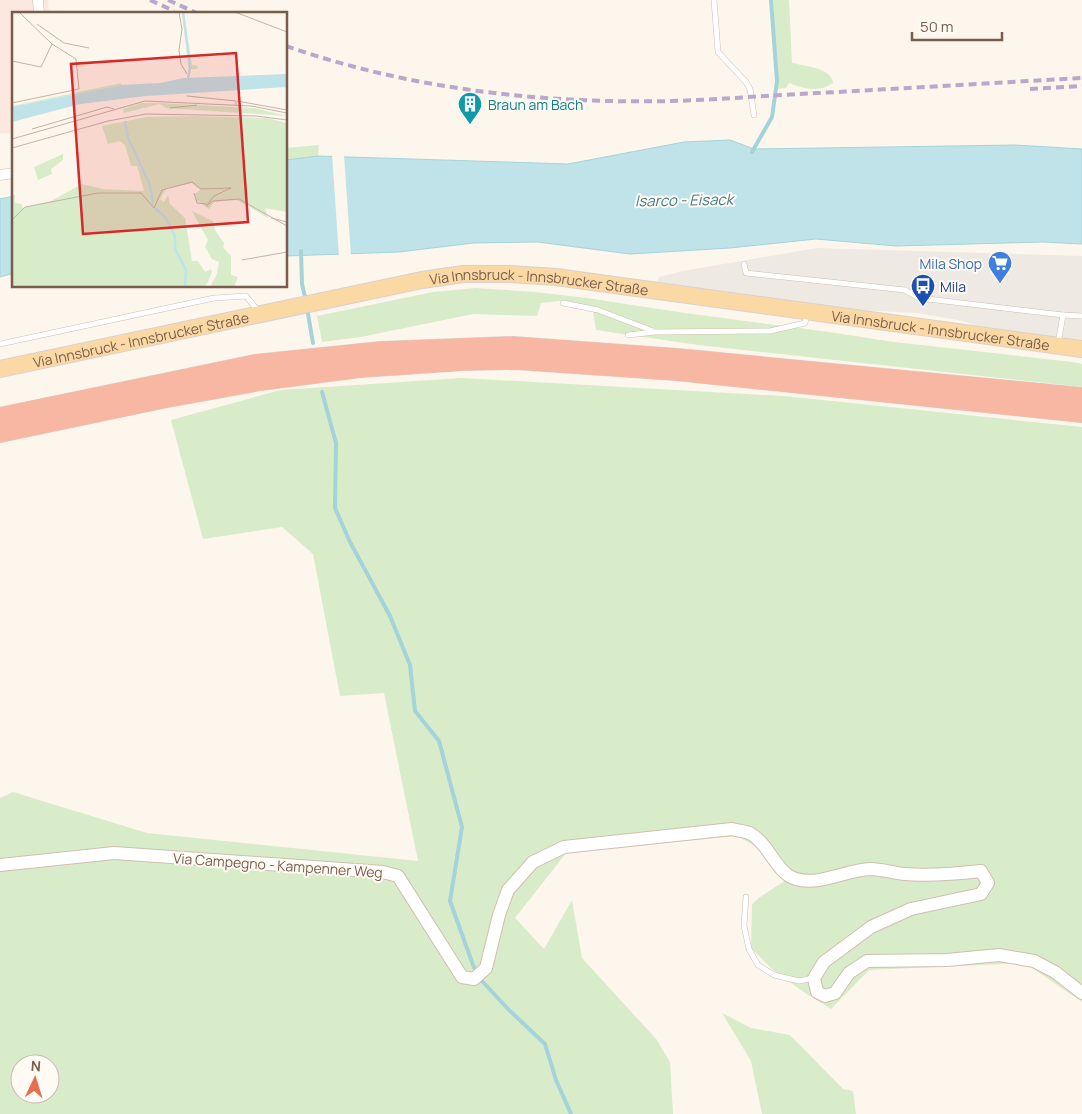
<svg xmlns="http://www.w3.org/2000/svg" width="1082" height="1114" font-family="Manrope,sans-serif">
<style>
.commercial{fill:#fde8e0}
.industrial{fill:#efe9e4}
.green{fill:#d8ecc9;fill-rule:evenodd}
.water{fill:#bfe3e8;stroke:#a5d3da}
.pier{fill:#fdf6ec}
.lines{fill:none;stroke-linecap:round;stroke-linejoin:round}
.stream{stroke:#a5d3da;stroke-width:4}
.service-casing{stroke:#d1beb0;stroke-width:6}
.minor-casing{stroke:#d1beb0;stroke-width:11}
.tertiary-casing{stroke:#d1beb0;stroke-width:14}
.primary-casing{stroke:#dad1cd;stroke-width:18}
.motorway-casing{stroke:#dad1cd;stroke-width:20}
.service{stroke:#fff;stroke-width:5}
.minor{stroke:#fff;stroke-width:10}
.tertiary{stroke:#fff;stroke-width:12}
.primary{stroke:#fbd9a5;stroke-width:16}
.motorway{stroke:#f7b7a3;stroke-width:19}
.rail{stroke:#b9a8c9;stroke-width:4;stroke-dasharray:8 5;stroke-linecap:butt}
.labels{text-anchor:middle;dominant-baseline:central;stroke-width:4;stroke-linejoin:round;paint-order:stroke}
.culture-label{font-size:14px;fill:#0d838f;stroke:#fffaf3;text-anchor:start}
.shop-label{font-size:14px;fill:#366cbe;stroke:#fffaf3;text-anchor:end}
.street-label{font-size:14px;fill:#7a5c4d;stroke:#fffaf3}
.transit-label{font-size:14px;fill:#164399;stroke:#fffaf3;text-anchor:start}
.water-label{font-size:15px;font-style:italic;fill:#437c86;stroke:#fffaf3}
.inset-river{fill:none;stroke:#bfe3e8;stroke-width:2.5}
.inset-road{fill:none;stroke:#c5b3a7;stroke-width:1}
.view{fill:#d62828;fill-opacity:0.15;stroke:#d62828;stroke-width:2.5}
.inset-edge{fill:none;stroke:#7a5c4d;stroke-width:2.5}
</style>
<rect width="100%" height="100%" fill="#fdf6ec"/>
<path class="commercial" d="M0 0H48L49 14H14V134L0 133Z"/>
<path class="industrial" d="M817 248 1082 256V341L979 326 958 320 917 313 857 310 657 282 659 277 683 271Z"/>
<g class="green">
<path d="M773 0H789L792 63C805 66 832 68 833 83 818 93 803 89 789 83L786 88 778 89Z"/>
<path d="M319 145 318 156 286 160V148Z"/>
<path d="M476 288 535 292 587 298 678 312 829 332 894 342 1073 362 1082 364V387L698 345 596 330 592 306 559 301 541 303 537 316 473 314 361 337 322 342 317 316 433 292Z"/>
<path d="M461 378 784 396 1082 427V1002L1025 963 869 970 831 1009 805 993 773 970 751 948 752 904 760 897 786 880 766 860 757 847 737 836 567 852 515 918 544 949 572 900 582 958 657 1040 670 1062 673 1114H0V798L13 792 147 833 418 861 384 693 340 696 313 554 282 527 203 539 171 420 281 390ZM20 1064H50V1094H20Z"/>
<path d="M722 1013 751 1028 790 1035 843 1089 853 1091 856 1114H762L751 1061Z"/>
</g>
<g class="water">
<path d="M730 140 754 149 1015 145 1082 149V244L1043 242 896 246 816 239 730 248 630 254 538 242 473 243 399 252 286 256V160L318 156 568 164 684 142Z"/>
<path d="M14 196V273L0 277V199Z"/>
</g>
<path class="pier" d="M332 154 344 155 351 256H339Z"/>
<g class="lines">
<g class="stream">
<path d="M752 152 772 117 777 81 771 0"/>
<path d="M301 251 302 284 306 301"/>
<path d="M307 308 313 343"/>
<path d="M322 392 336 443 335 508 350 542 390 616 410 665 415 711 439 741 462 827 450 901 473 965 482 981 508 1009 545 1044 556 1080 571 1114"/>
</g>
<defs>
<g id="service">
<path d="M714 0 718 52 746 82 750 89 754 115"/>
<path d="M744 264 746 273 905 290 919 298 1063 315 1058 344"/>
<path d="M563 303 598 310 653 331"/>
<path d="M1063 315 1082 316"/>
<path d="M628 335 655 332 770 331 805 323 807 313"/>
<path d="M0 344 214 298 246 296 259 312"/>
<path d="M746 897 744 926 749 949 758 965 774 975 799 981 814 978"/>
</g>
<g id="minor">
<path d="M38 0 39 14"/>
<path d="M0 175 14 173"/>
</g>
<path id="tertiary" d="M0 865 114 853 383 872 398 876 462 977 474 979 486 968 499 915 508 890 533 862 564 847 732 829C738 831 746 831 751 834 769 844 777 874 796 879 820 886 846 870 870 869 882 869 893 873 904 874 930 876 955 874 981 871L988 883 981 894 911 909 871 927 824 962 814 978 817 992 825 996 835 993 849 973 867 961 947 960 999 955 1034 961 1055 972 1082 993"/>
<g id="primary">
<path id="s1" d="M0 369 422 280 463 274H510L556 277 1082 349"/>
</g>
<g id="motorway">
<path d="M0 417 255 364 381 351 513 346 677 358 1082 397"/>
<path d="M0 433 162 399 260 381 360 368 463 361 516 360 676 371 1082 413"/>
</g>
</defs>
<use href="#service" class="service-casing"/>
<use href="#minor" class="minor-casing"/>
<use href="#tertiary" class="tertiary-casing"/>
<use href="#primary" class="primary-casing"/>
<use href="#motorway" class="motorway-casing"/>
<use href="#service" class="service"/>
<use href="#minor" class="minor"/>
<use href="#tertiary" class="tertiary"/>
<use href="#primary" class="primary"/>
<use href="#motorway" class="motorway"/>
<g class="rail">
<path d="M150 0 174 11"/>
<path d="M168 0 199 14"/>
<path d="M286 46C409 89 542 104 671 101 714 100 757 96 800 94 894 89 988 83 1082 78"/>
<path d="M1030 89 1082 86"/>
</g>
</g>
<defs>
<symbol id="building-pin" viewBox="-11 -11 22 30"><path d="M0 17L-7.5 6A9.5 9.5 0 1 1 7.5 6Z" fill="#0f9aa8" stroke="#fffaf3"/><path d="M-4-6H4V6H1V3H-1V6H-4ZM-2.5-4.3h1.7v1.8h-1.7ZM.8-4.3h1.7v1.8H.8ZM-2.5-1h1.7V.8h-1.7ZM.8-1h1.7V.8H.8Z" fill="#fff"/></symbol>
<symbol id="supermarket-pin" viewBox="-11 -11 22 30"><path d="M0 17L-7.5 6A9.5 9.5 0 1 1 7.5 6Z" fill="#3f7fe0" stroke="#fffaf3"/><path d="M-6-5.5h2.5l.6 2H6L4.5 2H-2.5L-4.4-4H-6ZM-1.5 3.2a1.3 1.3 0 1 0 .1 0ZM3 3.2a1.3 1.3 0 1 0 .1 0Z" fill="#fff"/></symbol>
<symbol id="bus-pin" viewBox="-11 -11 22 30"><path d="M0 17L-7.5 6A9.5 9.5 0 1 1 7.5 6Z" fill="#1a4fb4" stroke="#fffaf3"/><path d="M-5-6H5V4H4V6H2V4H-2V6H-4V4H-5ZM-3.5-4V0h7V-4ZM-3.5 1.2v1.5H-2V1.2ZM2 1.2v1.5H3.5V1.2Z" fill="#fff"/></symbol>
</defs>
<g fill-rule="evenodd">
<use href="#building-pin" x="456" y="90" width="28" height="38"/>
<use href="#supermarket-pin" x="986" y="249" width="28" height="38"/>
<use href="#bus-pin" x="909" y="272" width="28" height="38"/>
</g>
<g class="labels">
<g class="culture-label">
<text x="488" y="104">Braun am Bach</text>
</g>
<g class="shop-label">
<text x="982" y="263">Mila Shop</text>
</g>
<g class="street-label">
<text stroke="none"><textPath href="#s1" startOffset="549">Via Innsbruck - Innsbrucker Straße</textPath></text>
<text stroke="none"><textPath href="#s1" startOffset="954">Via Innsbruck - Innsbrucker Straße</textPath></text>
<text stroke="none"><textPath href="#s1" startOffset="144">Via Innsbruck - Innsbrucker Straße</textPath></text>
<text transform="translate(278 865) rotate(4)">Via Campegno - Kampenner Weg</text>
</g>
<g class="transit-label">
<text x="940" y="286">Mila</text>
</g>
<g class="water-label">
<text transform="translate(684 200) rotate(-1)">Isarco - Eisack</text>
</g>
</g>
<g transform="translate(12 12)">
<rect width="275" height="275" fill="#fdf6ec"/>
<path d="M172 0 180 53 186 54 185 57H179ZM109 71V73L0 95V94ZM130 91H144L242 96 275 104 154 96 148 92 112 101 111 97ZM183 104 255 106 275 111V200L253 196 256 206 225 188 202 190 197 197 184 188 183 182 188 178 180 171 155 176 148 187 152 190 156 183 158 192 173 206 180 249H186L193 260 199 257 200 260 195 272 189 275H0V184L3 182V191L10 192V196L39 189 70 172 91 177 132 179 125 154H119L113 133 108 129 96 132 90 114 134 105ZM51 142V148L39 157 40 162 26 168 22 155ZM180 199 201 209 203 218 212 231 211 235 219 244V263L226 265 222 275H198L205 262 207 250 200 247 193 235 196 228Z" fill="#d8ecc9"/>
<path d="M275 62V75L134 84 68 92 0 110V95L109 73 148 71 172 66Z" fill="#bfe3e8"/>
<path class="inset-river" d="M171 0 178 56 176 66M113 109 116 126 138 173 141 193M143 196 153 205 163 224V237L174 258 173 275"/>
<path class="inset-road" d="M167 0 170 17 167 38 169 52 175 62M223 0 275 20M25 12 52 31 77 36M0 49 29 55 40 32 7 0M175 84 224 89V94M225 89 275 98M0 91 67 77 64 47 40 32M158 96 185 93M20 117 95 95 102 97M0 127 133 89 239 94 275 101M0 136 96 109 134 102 244 104 275 108M182 181 185 191 194 192M259 206 275 210M0 208 13 195 86 181H129L142 196 150 178 180 170 189 177 219 176 202 184 194 194 201 189 227 187 275 214M230 248 275 240"/>
<path class="view" d="M224 41 236 210 71 222 59 52Z"/>
<rect width="275" height="275" class="inset-edge"/>
</g>
<g transform="translate(35 1079) rotate(4)"><circle r="24" fill="#fffaf3" stroke="#cabbb1"/>
<path d="M0-4L9 19L0 12L-9 19Z" fill="#e76f51"/>
<text y="-8" font-size="14" font-weight="bold" text-anchor="middle" fill="#7a5c4d">N</text>
</g>
<path d="M912 32v8h90v-8" fill="none" stroke="#7a5c4d" stroke-width="2.5"/>
<text x="920" y="32" font-size="15" fill="#7a5c4d" stroke="#fffaf3" stroke-width="4" paint-order="stroke">50 m</text>
</svg>
